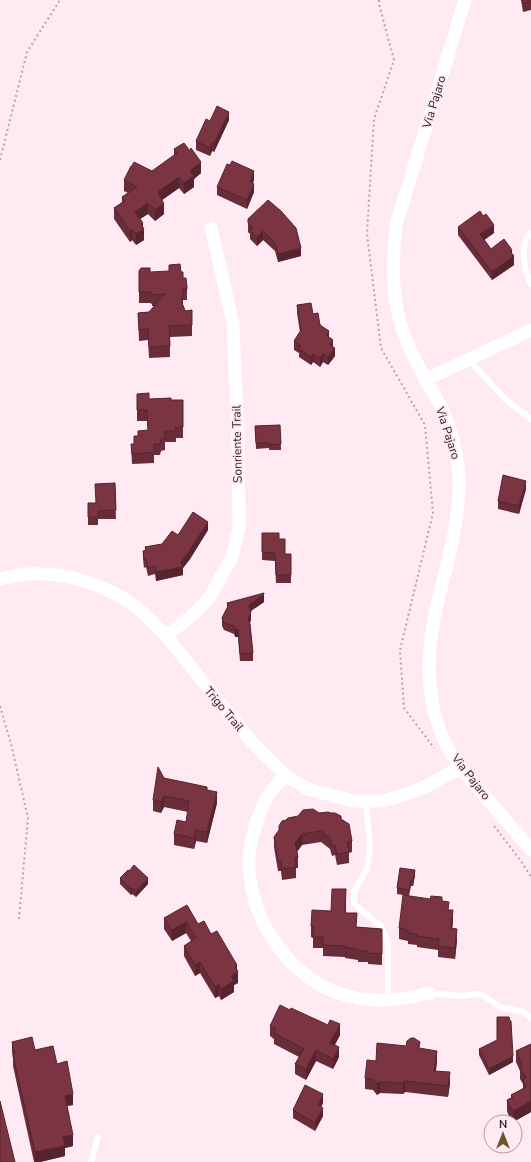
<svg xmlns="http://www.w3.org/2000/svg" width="531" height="1162" font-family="'Nunito Sans',sans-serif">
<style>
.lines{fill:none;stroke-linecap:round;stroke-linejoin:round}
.path{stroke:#b7a5ac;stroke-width:2;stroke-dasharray:2 3;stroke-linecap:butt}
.lane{stroke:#fff;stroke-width:6}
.street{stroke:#fff;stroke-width:13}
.wall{fill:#692d39}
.shaded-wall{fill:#55242e}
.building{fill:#7a3442;stroke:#55242e}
.labels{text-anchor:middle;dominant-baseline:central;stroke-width:4;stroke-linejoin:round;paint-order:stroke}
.street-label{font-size:12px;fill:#2d2327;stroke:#ffe9f2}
</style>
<rect width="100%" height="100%" fill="#ffe9f2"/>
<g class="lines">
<g class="path">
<path d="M379 0V4L394 60 374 119 367 234 381 348 425 425 433 513 400 650 404 708 434 748"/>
<path d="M0 160 27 52 60 0"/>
<path d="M0 706 11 744 28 818 19 919"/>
<path d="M494 826 521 861 531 877"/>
</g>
<g class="lane">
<path d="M531 233C518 243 525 271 531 284"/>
<path d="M469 360 506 400 531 419"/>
<path d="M366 801 370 847 367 869 354 891V904L381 926 388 942V1000"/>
<path d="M430 993 461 996 477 994 484 996 500 1007 524 1012 531 1018"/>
<path d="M91 1162 98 1137"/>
</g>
<g class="street">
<path d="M465 0 396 225C393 259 391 289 400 322 409 354 428 381 443 411 452 428 456 453 459 473 460 479 459 486 459 493 457 526 449 557 441 589 427 639 422 696 446 744 456 764 471 780 485 796 500 814 516 832 531 850"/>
<path d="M425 380 531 330"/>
<path d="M0 579C13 576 26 573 40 574 72 574 106 586 132 604 145 613 155 625 166 636L252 742 286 776 308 789 353 801H381L401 796 427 786 452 772 461 769"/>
<path d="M166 636 194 614 209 598 232 557 239 528 238 443 233 323 211 228"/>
<path d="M286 776C269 790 264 800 257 821 251 838 247 859 250 878 256 927 291 976 338 993 369 1004 399 1001 430 993"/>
</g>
</g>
<g class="wall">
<path d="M521 0H531V10L523 12Z"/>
<path d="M229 120 214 152 212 151 210 156 196 150V141L210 121Z"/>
<path d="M174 149 201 173 194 179V187L184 194 179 188 162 200 164 214 155 221 148 214 140 219 143 226 144 240 136 245 132 240 130 242 114 219V208L122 202V197L128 193 124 191V180L132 166 152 171 174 155Z"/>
<path d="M254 180 253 183 254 192 247 209 217 195V187Z"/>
<path d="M248 219 301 256 278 262 275 251 263 240 257 246 250 239V234L248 232Z"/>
<path d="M458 227 494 233 484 240 491 249 512 254 514 265 492 280 458 235Z"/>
<path d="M139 271 150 272H181L183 278 187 289V300H183V305L192 325V336L170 337V357L149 358 148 340 139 341 138 313 149 312 154 306H152V304L150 303H139Z"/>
<path d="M297 305 313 314 329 337 333 347 335 356 328 365 323 362 320 367 313 362 311 365 299 357V353L294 350V341L300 332 297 313Z"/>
<path d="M137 394 149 399 171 400 183 427V438H176V442H165V450L161 451 160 455H154V463L132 464 131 444H134L138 436 148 430 147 421H137Z"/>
<path d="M280 425 281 450H269V448L256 449 255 426Z"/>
<path d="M115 483 116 519H98V525H88V503H95Z"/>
<path d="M526 489 519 514 498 509V501Z"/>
<path d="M208 530 190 559 183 568V575L156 581 155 574 148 576 146 567 144 568 143 559V551H145V547L162 544 178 535Z"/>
<path d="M262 533 279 539 285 554H291V583H276L275 561 262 560Z"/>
<path d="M264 602 251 611V620L250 623 253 653V661H240L238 637H235L234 634 224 630 222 626V618L227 608V603Z"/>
<path d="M164 778 207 790 217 803 207 843 196 841 194 849 174 845V834L186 822 188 812 164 807 161 813 153 811V800Z"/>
<path d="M319 813 341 819 352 841V852L349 853V863L337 865 335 855 332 856 330 849 321 842 302 845 297 852 298 857V868H296V878L282 880 281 871H278L274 847V837Z"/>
<path d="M415 875 413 886H411L409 896 397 894V888Z"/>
<path d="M120 878 148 884 136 897 132 894 131 895 120 884Z"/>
<path d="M346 900V913L356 927 382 929V965L368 964V962H358V960L345 958V957L323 956V948H313V938L311 937V926L331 911Z"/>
<path d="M442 901 449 910 453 921 452 928 457 940 455 959 438 957V950L417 947V945L408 944V941L399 939V928Z"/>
<path d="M164 918 198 924 211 934 237 970 238 983 234 985V992L221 1000 219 996 215 998 200 973 195 976 184 956V946L191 941 186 933 172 941 164 929Z"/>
<path d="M270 1026 340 1035 335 1045 339 1057 333 1069 316 1061 306 1080 295 1074V1064L299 1057 274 1044V1039L270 1036Z"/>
<path d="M12 1042 35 1050 57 1064 73 1105 67 1106 73 1146 65 1148V1156L40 1162H34L13 1066V1058L12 1052Z"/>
<path d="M531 1044V1112L513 1122 508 1114 507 1111V1100L511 1098V1095L523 1089V1084L520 1079V1071L516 1062V1051Z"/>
<path d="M420 1048 437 1061 436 1071 450 1083 448 1097 405 1092 403 1094 380 1093 377 1095 373 1090 365 1089V1078L376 1061Z"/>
<path d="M479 1049 513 1062 489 1075 479 1055Z"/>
<path d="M323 1103 321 1107 323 1116 315 1131 293 1118V1110Z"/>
</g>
<g class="shaded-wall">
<path d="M229 112V120L214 152V144Z"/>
<path d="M212 143V151L210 156V148Z"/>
<path d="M201 162V173L194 179V187L184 194V183L190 171Z"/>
<path d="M254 171V180L250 190V182Z"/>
<path d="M179 177V188L158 203V192Z"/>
<path d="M254 184V192L247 209V200Z"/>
<path d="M148 203V214L135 222V212Z"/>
<path d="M164 204V214L155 221V210Z"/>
<path d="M143 223V230L144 229V240L136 245V234L141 224Z"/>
<path d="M494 225V233L480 243V234Z"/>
<path d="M132 229V240L130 242V231Z"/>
<path d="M263 231V240L257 246V237Z"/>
<path d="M301 248V256L278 262V254Z"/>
<path d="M512 250V257L514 256V265L492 280V272Z"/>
<path d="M329 331V339L326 335Z"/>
<path d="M333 340V348L330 345Z"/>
<path d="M335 348V356L328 365V357Z"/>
<path d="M313 354V362L311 365V357Z"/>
<path d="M323 354V362L320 367V358Z"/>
<path d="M526 481V489L519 514V506Z"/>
<path d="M208 522V530L190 559 183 568V575L156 581V572L181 562Z"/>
<path d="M264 594V602L249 612V605Z"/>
<path d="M251 612V620L248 625V618Z"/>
<path d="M238 629V637H235V630Z"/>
<path d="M217 792V803L207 843V832Z"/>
<path d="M164 796V807L161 813V802Z"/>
<path d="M196 830V841L194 849V838Z"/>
<path d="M302 834V845L295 854V843Z"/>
<path d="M415 870V875L413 886V881Z"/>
<path d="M148 878V884L136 897V891Z"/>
<path d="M132 888V894L131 895V889Z"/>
<path d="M453 910V921L451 939V928Z"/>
<path d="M186 922V933L172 941V930Z"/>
<path d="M457 929V940L455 959V948Z"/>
<path d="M200 962V973L195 976V965Z"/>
<path d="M237 965V973L238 972V983L234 985V992L221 1000V989L231 976 235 966Z"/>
<path d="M219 985V996L215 998V987Z"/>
<path d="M340 1024V1035L330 1053V1043Z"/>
<path d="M339 1047V1057L333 1069V1059Z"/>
<path d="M316 1050V1061L306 1080V1069Z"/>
<path d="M437 1051V1061L434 1082V1071Z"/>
<path d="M513 1056V1062L489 1075V1069Z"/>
<path d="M450 1072V1083L448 1097V1086Z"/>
<path d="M405 1081V1092L403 1094V1083Z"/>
<path d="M380 1082V1093L377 1095V1084Z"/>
<path d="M73 1094V1105L65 1106V1096Z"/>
<path d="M323 1094V1103L318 1113V1105Z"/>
<path d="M531 1101V1112L513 1122V1111Z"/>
<path d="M323 1108V1116L315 1131V1123Z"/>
<path d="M73 1135V1146L65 1148V1156L40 1162H35V1152L63 1137Z"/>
</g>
<g class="building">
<path d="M522 0H531V2L523 3Z"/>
<path d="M217 106 229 112 214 144 212 143 210 148 196 141 206 119 210 121Z"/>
<path d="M184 143 190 151 191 148 201 162 190 171 194 176 184 183 179 177 158 192 164 204 155 210 148 203 135 212 143 223 141 224 144 229 136 234 132 229 130 231 114 208 125 201 122 197 137 187 124 180 131 166H132L134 162 152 171 177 153 174 149Z"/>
<path d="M232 161 254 171 250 182 254 184 247 200 217 187 227 164 230 165Z"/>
<path d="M268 200 281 211 296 228 301 248 278 254 275 243 263 231 257 237 250 230 253 228 248 223V219Z"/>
<path d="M480 211 483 216 486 214 494 225 480 234 491 249 504 239 512 250 510 251 514 256 492 272 458 227Z"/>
<path d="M180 264 181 272H183V278H186L187 287V289H183L182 303 185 311 192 310V325L169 326 170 346 149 347 148 329 139 330 138 313 149 312 165 294 152 295V293L150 292H139V271L141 268H150V272L169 271V265Z"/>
<path d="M311 303 313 314 318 313 320 325 329 331 326 335 333 340 330 345 335 348 328 357 323 354 320 358 313 354 311 357 299 349 301 346 294 341 301 330 297 305Z"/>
<path d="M149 393V399L171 398V400H183V427L175 428 176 431H165V439L161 440 160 444H154V452L132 454 131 444H134V436H138V431L148 430 147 410H137V394Z"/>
<path d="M280 425 281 444 269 445V443H256L255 426Z"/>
<path d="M503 475 526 481 519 506 498 501Z"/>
<path d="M115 483 116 510 98 511V517H88V503H96L95 484Z"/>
<path d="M193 512 208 522 190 550 181 562 183 567 156 572 155 566 148 568 146 559H144L143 551 146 550 145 547 162 544 172 531 178 535Z"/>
<path d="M262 533H279V539H285V554H291V575H276L275 553 262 552Z"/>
<path d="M264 593V594L249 605 251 612 248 618 250 624 253 653 240 654 238 629 235 630 234 626 224 623 222 618 228 606 227 603Z"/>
<path d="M158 767 164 778 207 787V790L217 792 207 832 196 830 194 838 174 834 177 820 186 822 189 801 164 796 161 802 153 800Z"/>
<path d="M313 809 319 813 328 812 331 813H335L341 816V819L349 824 352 841 347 842 349 852 337 854 335 845H332L330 838 321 831 302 834 295 843 298 857 295 858 296 867 282 869 281 860 278 861 274 837 279 830V826L282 821 286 820 288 818 298 816 303 810Z"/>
<path d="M134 865 148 878 136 891 132 888 131 889 120 878 128 870 129 871Z"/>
<path d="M400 868 415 870 413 881 411 880 409 890 397 888Z"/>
<path d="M332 889H346L345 913H357L356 927 382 929V954L368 953V951H358V949L345 947V946L323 945V937H313L314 927 311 926 312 910 331 911Z"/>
<path d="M403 895 430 899 431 896 442 897V901L449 902 448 910H453L451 928 457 929 455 948 438 946 439 939 417 936V934L408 933V930L399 928Z"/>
<path d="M187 905 198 924 204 921 211 934 217 931 237 965 235 966 238 972 231 976 234 981 221 989 219 985 215 987 200 962 195 965 184 946 196 938 186 922 172 930 164 918Z"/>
<path d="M280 1005 290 1010 291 1008 328 1025 330 1020 340 1024 330 1043 339 1047 333 1059 316 1050 306 1069 295 1064 304 1049 274 1033 276 1029 270 1026Z"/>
<path d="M497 1017H509L510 1021H511L513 1056 489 1069 479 1049 497 1040Z"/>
<path d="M32 1037 35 1050 53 1046 57 1064 67 1061 73 1094 65 1096 73 1135 63 1137 65 1146 35 1152 13 1055 15 1054 12 1042Z"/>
<path d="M411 1038H414L420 1042 419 1048 437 1051 434 1071 450 1072 448 1086 405 1081 403 1083 380 1082 377 1084 373 1079 365 1078 367 1060 376 1061 377 1043 406 1046 407 1041Z"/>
<path d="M531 1044V1101L513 1111 508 1103 507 1100 513 1097 511 1095 526 1087 523 1080 526 1078 520 1068 523 1066 516 1051Z"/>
<path d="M305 1085 323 1094 318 1105 323 1108 315 1123 293 1110Z"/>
<path d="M0 1101 15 1162H0Z"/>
</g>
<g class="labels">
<g class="street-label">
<text transform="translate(434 102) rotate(-73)">Via Pajaro</text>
<text transform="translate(448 433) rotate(72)">Via Pajaro</text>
<text transform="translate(237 444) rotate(-91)">Sonriente Trail</text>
<text transform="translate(224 709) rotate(50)">Trigo Trail</text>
<text transform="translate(471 777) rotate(52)">Via Pajaro</text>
</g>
</g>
<g transform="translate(503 1134)"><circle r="19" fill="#ffe9f2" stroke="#ab9aa1"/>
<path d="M0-3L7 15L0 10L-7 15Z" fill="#6e5626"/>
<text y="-6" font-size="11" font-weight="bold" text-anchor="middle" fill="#2d2327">N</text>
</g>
</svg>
